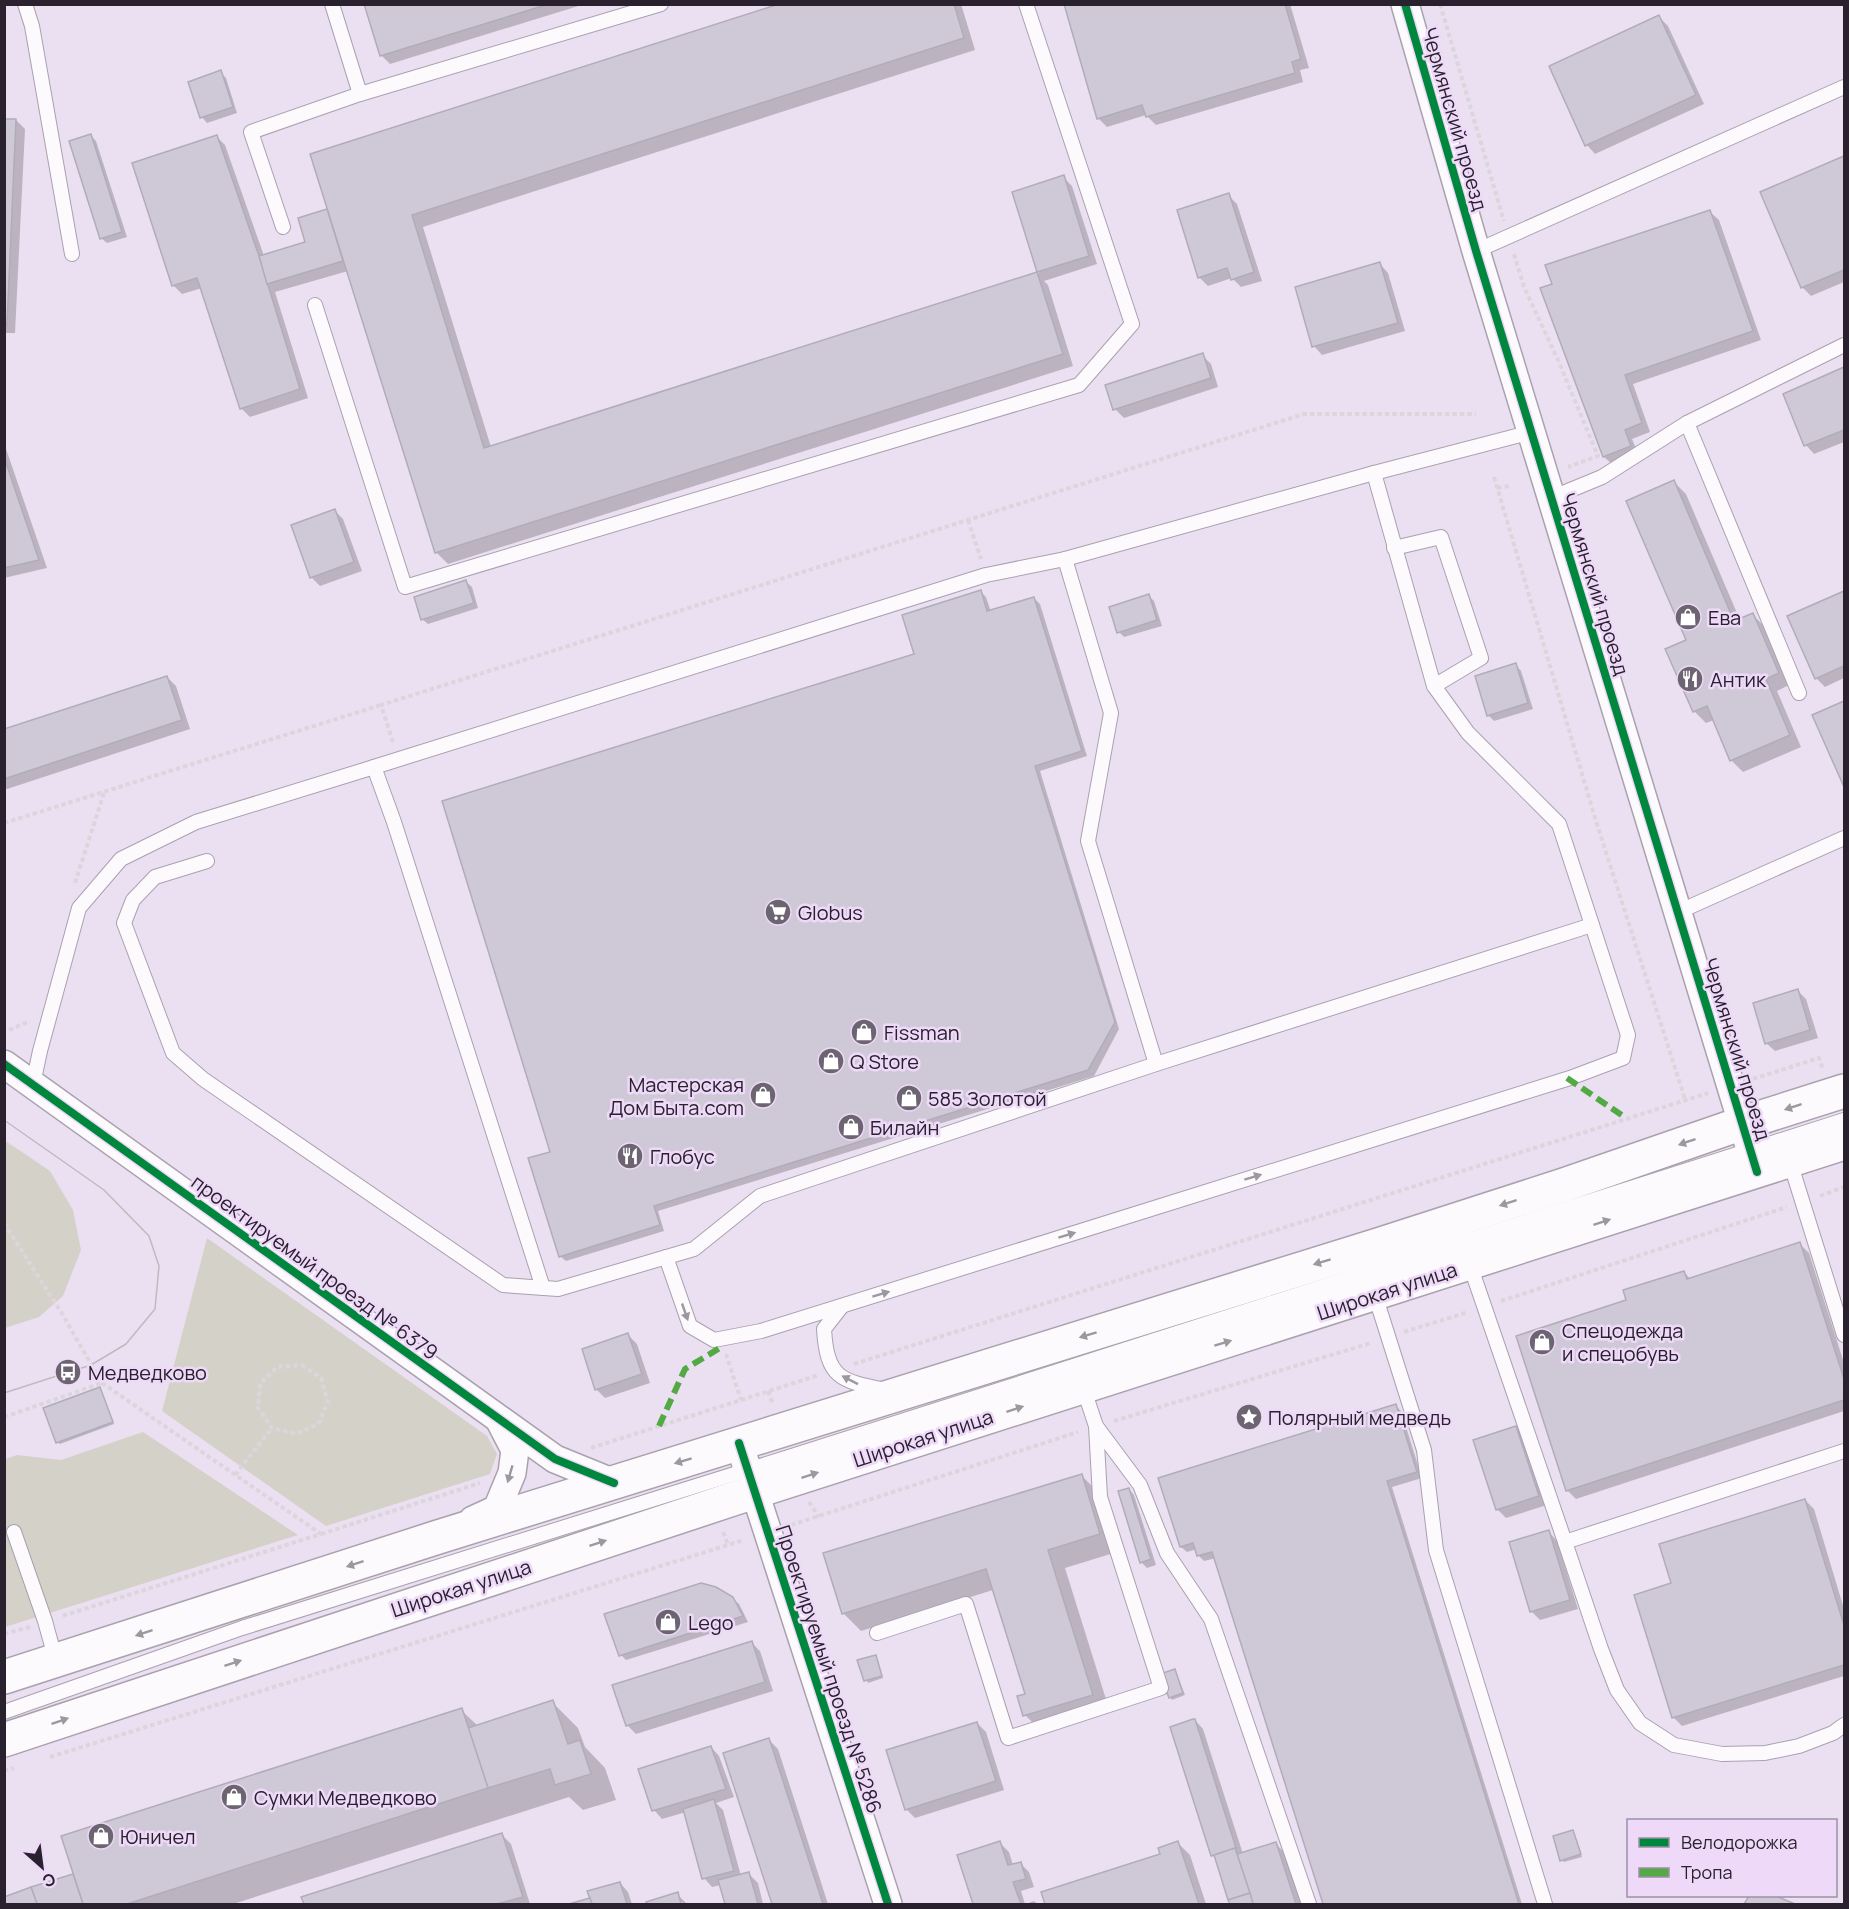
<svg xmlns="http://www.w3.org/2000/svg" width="1849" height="1909" font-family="Manrope,sans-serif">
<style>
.green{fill:#d4d1c8}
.shadow{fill:#0003}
.building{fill:#cfc9d7;stroke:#b1acb9;stroke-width:1.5}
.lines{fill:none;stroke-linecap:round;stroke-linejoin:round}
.lane-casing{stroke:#aaa1ae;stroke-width:16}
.street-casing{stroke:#aaa1ae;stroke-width:30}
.secondary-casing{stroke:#aaa1ae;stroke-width:36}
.path{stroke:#dad6dc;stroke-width:4;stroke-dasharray:4.5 3;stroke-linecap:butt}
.lane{stroke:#fcfafd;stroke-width:14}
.street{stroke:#fcfafd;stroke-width:27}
.secondary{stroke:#fcfafd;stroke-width:33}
.tram{stroke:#bdbbbf;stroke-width:1.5}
.quiet{stroke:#53aa44;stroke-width:6;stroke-dasharray:12 6;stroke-linecap:butt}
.cycleway-casing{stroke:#eed9f8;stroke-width:11}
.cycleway{stroke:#00873e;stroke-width:8}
.oneway{fill:#9d989f}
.labels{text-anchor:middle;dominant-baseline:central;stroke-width:5;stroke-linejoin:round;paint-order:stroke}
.street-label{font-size:20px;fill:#29212d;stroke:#eed9f8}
.poi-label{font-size:20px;fill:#29212d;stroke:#eed9f8;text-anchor:start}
</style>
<rect width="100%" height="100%" fill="#ebe0f1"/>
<g class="green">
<path d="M4 1140 50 1171 73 1210 81 1250 63 1296 39 1317 5 1328Z"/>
<path d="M207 1238 487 1436 497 1454 490 1474 326 1526 162 1411Z"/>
<path d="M143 1432 298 1535 5 1627V1459L17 1455 61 1460Z"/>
</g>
<g class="shadow">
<path d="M366 4H585L390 64 381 55Z"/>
<path d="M784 4H961L975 50 423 227 491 447 1039 273 1014 193 1063 177 1072 186 1097 264 1044 281 1048 285 1073 366 448 564 436 552 348 271 275 292 308 398 250 417 241 408 202 288 182 294 173 285 216 136 225 145 264 256 307 243 300 219 329 210Z"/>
<path d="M1065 4H1290L1309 68 1300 70 1303 82 1156 125 1146 115 1107 127 1098 118Z"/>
<path d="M1659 17 1668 26 1704 104 1595 154 1587 145 1551 67Z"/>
<path d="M220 72 226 78 237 113 207 123 202 117Z"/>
<path d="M4 120H16L25 129 15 333H4Z"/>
<path d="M91 136 96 141 127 237 107 243 101 238Z"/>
<path d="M1844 157V282L1811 296 1802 287 1762 193Z"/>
<path d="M1228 195 1237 204 1262 281 1241 287 1232 278 1208 286 1199 277Z"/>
<path d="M1710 212 1719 220 1761 340 1633 384 1650 432 1632 439 1639 455 1613 465 1604 457 1542 289Z"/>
<path d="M1380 264 1388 273 1405 331 1322 355 1314 346Z"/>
<path d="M1202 355 1211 364 1218 387 1124 418 1115 409Z"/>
<path d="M1844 369V442L1814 454 1806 445 1785 395Z"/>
<path d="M4 443 47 568 4 578Z"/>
<path d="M1674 482 1686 494 1740 620 1752 614 1764 626 1789 685 1777 691 1801 747 1743 772 1731 760 1714 720 1706 723 1694 711Z"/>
<path d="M335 511 343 519 362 571 320 586 311 577Z"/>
<path d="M466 582 472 587 478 608 428 624 422 619Z"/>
<path d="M981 592 986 597 991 612 1034 598 1040 604 1087 756 1040 771 1119 1029 1094 1076 658 1211 664 1231 566 1261 560 1256 552 1153 916 655Z"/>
<path d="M1844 592V678L1825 687 1816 678 1789 617Z"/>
<path d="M1149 596 1154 601 1162 626 1124 637 1119 632Z"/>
<path d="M1516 665 1521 671 1533 709 1494 721 1489 716 1477 677Z"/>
<path d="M167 677 176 686 190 729 4 790V731Z"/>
<path d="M1844 702V783L1814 716Z"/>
<path d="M1797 990 1806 999 1818 1038 1775 1051 1766 1043Z"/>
<path d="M1800 1244 1809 1253 1844 1363V1411L1576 1499 1567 1490 1628 1301 1684 1272 1691 1280Z"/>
<path d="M628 1335 637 1344 650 1383 605 1398 596 1389Z"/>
<path d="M100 1389 114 1424 60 1444 57 1442Z"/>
<path d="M1395 1405 1401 1411 1422 1478 1392 1487 1522 1904H1324L1216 1558 1204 1561 1199 1556 1197 1549 1187 1552 1181 1547Z"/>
<path d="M1516 1428 1525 1437 1547 1505 1506 1518 1497 1509Z"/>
<path d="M1081 1475 1099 1493 1117 1552 1065 1568 1110 1712 1043 1733 1025 1715 1027 1695 993 1590 861 1631 843 1613Z"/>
<path d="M1129 1489 1134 1495 1156 1565 1147 1568 1141 1562Z"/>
<path d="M1805 1500 1814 1509 1844 1609V1676L1682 1726 1674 1718 1636 1596 1673 1584Z"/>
<path d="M1549 1532 1557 1541 1578 1609 1540 1620 1531 1611Z"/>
<path d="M732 1598 739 1604 748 1622 626 1660 621 1655Z"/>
<path d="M751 1642 760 1651 773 1691 636 1734 627 1725Z"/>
<path d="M875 1656 883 1678 868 1683 859 1661Z"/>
<path d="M1175 1670 1185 1695 1172 1700 1170 1697Z"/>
<path d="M552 1702 578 1728 585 1747 605 1768 616 1800 583 1810 569 1797 233 1904H4V1898L75 1875 461 1710 478 1726Z"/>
<path d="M1195 1720 1203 1729 1243 1854 1275 1843 1284 1852 1301 1904H1231L1217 1860 1212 1855Z"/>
<path d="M977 1723 986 1732 1004 1790 915 1818 906 1809Z"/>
<path d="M769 1740 778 1749 828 1904H773L724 1754Z"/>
<path d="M711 1747 719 1756 734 1797 716 1803 723 1810 741 1876 749 1874 758 1883 763 1904H726L721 1885 712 1887 704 1878 686 1812 662 1819 654 1810Z"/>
<path d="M1573 1831 1582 1857 1564 1862 1562 1860Z"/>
<path d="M502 1835 511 1844 530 1904H305L303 1898Z"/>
<path d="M1000 1843 1009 1852 1013 1865 1020 1863 1029 1872 1034 1887 1021 1891 1025 1904 1034 1901 1038 1904H974L959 1856Z"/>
<path d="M1178 1843 1190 1855 1206 1904H1047L1043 1893 1162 1855Z"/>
<path d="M620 1883 628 1892 632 1904H574L591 1899Z"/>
<path d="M677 1894 687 1904H683L682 1902H679L680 1904H648Z"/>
<path d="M1750 1896H1773L1791 1904H1746Z"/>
</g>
<g class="building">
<path d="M364 4H549L380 56Z"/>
<path d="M779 4H954L964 38 412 215 484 448 1037 272 1063 354 435 553 310 154Z"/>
<path d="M1064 4H1285L1301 59 1292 62 1295 73 1146 117 1142 105 1097 119Z"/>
<path d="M1659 15 1696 95 1585 146 1549 66Z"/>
<path d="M221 70 233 107 200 118 188 82Z"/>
<path d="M4 119H16L7 325H4Z"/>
<path d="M91 134 122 232 100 239 69 141Z"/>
<path d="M217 135 259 256 300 389 240 409 197 278 172 286 132 163Z"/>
<path d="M1844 156V270L1801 288 1760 192Z"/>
<path d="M1064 175 1089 256 1037 272 1012 192Z"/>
<path d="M1229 193 1254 272 1231 280 1227 268 1198 278 1177 210Z"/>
<path d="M327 209 343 261 267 284 259 256 305 242 298 218Z"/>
<path d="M1710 210 1753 331 1625 375 1642 423 1625 430 1631 446 1603 457 1540 288 1552 284 1545 265Z"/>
<path d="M1380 262 1398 323 1312 347 1295 287Z"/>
<path d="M1203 353 1211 378 1113 410 1105 385Z"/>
<path d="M1844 367V430L1804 446 1783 394Z"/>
<path d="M4 457 39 560 4 568Z"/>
<path d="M1674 480 1734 621 1753 613 1779 673 1766 679 1790 735 1730 761 1707 706 1693 712 1665 649 1686 640 1626 501Z"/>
<path d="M335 509 354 562 310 578 291 525Z"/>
<path d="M466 580 474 603 421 620 414 597Z"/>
<path d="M981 590 987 611 1034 597 1082 751 1035 766 1115 1022 1088 1070 654 1206 660 1225 559 1257 528 1158 550 1152 442 801 914 654 902 615Z"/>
<path d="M1844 591V666L1815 679 1787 616Z"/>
<path d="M1149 594 1157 620 1117 633 1109 607Z"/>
<path d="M1516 663 1528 703 1487 716 1475 676Z"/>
<path d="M167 676 182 720 4 779V729Z"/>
<path d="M1844 701V787L1812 715Z"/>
<path d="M1798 989 1810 1030 1765 1044 1753 1003Z"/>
<path d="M1800 1242 1844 1379V1400L1566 1491 1516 1336 1626 1300 1623 1290 1684 1271 1687 1279Z"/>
<path d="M628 1333 642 1374 595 1390 582 1349Z"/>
<path d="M100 1387 113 1422 56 1443 43 1408Z"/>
<path d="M1396 1404 1417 1472 1387 1481 1519 1904H1323L1212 1552 1197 1556 1193 1543 1180 1547 1158 1478Z"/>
<path d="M1516 1426 1539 1496 1496 1510 1473 1440Z"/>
<path d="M1082 1474 1100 1534 1048 1550 1093 1695 1023 1716 1017 1696 1025 1694 986 1569 842 1614 823 1553Z"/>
<path d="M1129 1488 1151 1559 1140 1563 1118 1491Z"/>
<path d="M1805 1499 1844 1625V1665L1672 1718 1634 1595 1671 1583 1659 1544Z"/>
<path d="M1549 1530 1570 1600 1530 1612 1509 1542Z"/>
<path d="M701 1583 716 1587 733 1597 743 1616 619 1656 604 1614Z"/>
<path d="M752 1641 765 1682 626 1726 612 1685Z"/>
<path d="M876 1655 882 1676 864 1681 857 1660Z"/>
<path d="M1175 1669 1183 1693 1169 1698 1160 1674Z"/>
<path d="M553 1700 568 1744 580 1740 591 1774 555 1785 550 1769 488 1788 468 1728Z"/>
<path d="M462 1708 488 1788 127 1904H83L61 1836Z"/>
<path d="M1193 1719H1195L1236 1848 1211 1856 1170 1727Z"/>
<path d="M977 1722 996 1781 905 1810 886 1750Z"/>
<path d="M769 1738 823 1904H772L723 1753Z"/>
<path d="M711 1746 726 1789 652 1811 638 1769Z"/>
<path d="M714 1799 734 1871 702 1879 683 1809Z"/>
<path d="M1573 1830 1581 1854 1560 1861 1553 1836Z"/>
<path d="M502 1833 523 1897 497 1904H304L301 1897Z"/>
<path d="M1000 1841 1008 1865 1021 1862 1026 1879 1013 1882 1021 1904H973L957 1855Z"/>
<path d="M1178 1841 1199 1904H1045L1041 1892 1160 1854 1158 1848Z"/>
<path d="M1276 1842 1296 1904H1253L1237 1854Z"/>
<path d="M1235 1848 1250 1893 1228 1900 1214 1855Z"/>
<path d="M749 1872 758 1904H725L718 1880Z"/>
<path d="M73 1874 83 1904H37L31 1887Z"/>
<path d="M620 1882 627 1904H592L587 1891Z"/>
<path d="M31 1887 37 1904H4V1897Z"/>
<path d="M678 1892 681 1904H647L646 1902Z"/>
<path d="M1250 1893 1253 1904H1230L1228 1900Z"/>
<path d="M1749 1896H1776L1795 1904H1744Z"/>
<path d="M590 1898 592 1904H569Z"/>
</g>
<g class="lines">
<defs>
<g id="lane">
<path d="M25 4 32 26 72 254"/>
<path d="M332 4 360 94 661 4"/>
<path d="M283 227 251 132 360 94"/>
<path d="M1476 251 1844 87"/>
<path d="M315 305 405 587 1079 385 1132 324 1026 4"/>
<path d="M1687 423 1799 693"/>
<path d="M1551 498 1602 477 1687 423 1844 345"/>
<path d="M1394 548 1441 537 1481 658 1434 686"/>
<path d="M374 767 986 575 1065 559"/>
<path d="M207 861 155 877 133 900 124 923 173 1053 203 1079 503 1285 558 1289 687 1251 694 1249 760 1196 1156 1064 1088 841 1111 713 1065 559 1374 473 1532 432"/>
<path d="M1678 912 1844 838"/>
<path d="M1156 1064 1592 925"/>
<path d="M33 1084 40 1051 79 908 121 859 196 822 374 767 394 822 543 1288"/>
<path d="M1790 1162 1844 1335"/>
<path d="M666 1257 690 1326 714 1340 761 1331 1570 1078 1623 1058 1628 1035 1559 824 1468 733 1434 686 1374 473"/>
<path d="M1470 1265 1565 1542 1844 1451"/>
<path d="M1375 1295 1424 1450 1436 1550 1545 1904"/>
<path d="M842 1306 824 1329C827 1379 841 1381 886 1390"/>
<path d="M1083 1387 1096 1426 1140 1485 1167 1553 1211 1619 1309 1904"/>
<path d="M14 1532 45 1621 56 1661"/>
<path d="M1565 1542 1601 1649 1617 1690 1640 1723 1674 1745 1722 1754 1765 1753 1799 1746 1833 1733 1844 1725"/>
<path d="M877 1633 966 1604 1008 1738 1161 1688 1100 1497 1096 1426"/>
<path d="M4 1712 242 1628 792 1456 1844 1120"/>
</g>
<g id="street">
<path d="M1405 4 1476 251 1757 1172"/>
<path d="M4 1064 555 1459 614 1483"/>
<path d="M739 1443 888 1904"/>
<path d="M473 1520 497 1509 512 1473 515 1450 500 1421"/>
</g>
<g id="secondary">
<path d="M4 1677 435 1538 1378 1245 1564 1185 1743 1123 1844 1091"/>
<path d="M4 1740 754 1492 1844 1143"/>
</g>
</defs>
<use href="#lane" class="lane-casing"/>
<use href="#street" class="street-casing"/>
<use href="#secondary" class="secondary-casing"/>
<g class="path">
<path d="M1440 4 1504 221"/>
<path d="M1514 254 1524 287 1558 360 1598 456 1568 467"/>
<path d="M1494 477 1596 821 1685 1099"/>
<path d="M1497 488 1509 486"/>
<path d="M968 520 981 559"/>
<path d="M393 742 381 705 1304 414H1476"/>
<path d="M4 823 381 705"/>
<path d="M75 883 104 793"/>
<path d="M9 1030 30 1021"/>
<path d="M1753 1079 1819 1058 1823 1070"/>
<path d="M1820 1196 1844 1187"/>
<path d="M4 1223 61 1312 102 1383 321 1534 62 1616"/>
<path d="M1501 1301 1787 1207"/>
<path d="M1404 1332 1468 1312"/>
<path d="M726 1354 741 1400"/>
<path d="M854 1364 1708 1093"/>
<path d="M302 1365 321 1378 328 1402 318 1424 296 1434 272 1428 258 1408 260 1384 277 1367Z"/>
<path d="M768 1391 773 1404"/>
<path d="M4 1417 102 1383"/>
<path d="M1114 1421 1371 1343"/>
<path d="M591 1448 819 1375"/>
<path d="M235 1475 272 1428"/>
<path d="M809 1502 819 1517"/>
<path d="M791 1525 1078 1432"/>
<path d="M723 1532 728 1545"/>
<path d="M321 1534 480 1483"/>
<path d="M4 1634 30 1627"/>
<path d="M50 1757 744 1540"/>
<path d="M4 1771 14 1768"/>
</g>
<use href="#lane" class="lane"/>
<use href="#street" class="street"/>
<use href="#secondary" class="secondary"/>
<path class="tram" d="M4 1120 104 1190 149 1236 159 1266 155 1309 126 1344 91 1365 4 1393"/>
<g class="quiet">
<path d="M1567 1078 1626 1118"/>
<path d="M659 1426 685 1369 723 1346"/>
</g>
<defs>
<g id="cycleway">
<path d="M1405 4 1476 251 1757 1172"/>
<path d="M4 1064 555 1459 614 1483"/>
<path d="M739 1443 888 1904"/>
</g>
</defs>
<use href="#cycleway" class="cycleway-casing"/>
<use href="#cycleway" class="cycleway"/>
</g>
<defs><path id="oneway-solid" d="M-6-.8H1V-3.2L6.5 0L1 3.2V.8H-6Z" transform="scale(1.5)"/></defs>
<g class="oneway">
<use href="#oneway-solid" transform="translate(1793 1107) rotate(162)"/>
<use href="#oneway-solid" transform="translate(1687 1142) rotate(161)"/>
<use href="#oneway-solid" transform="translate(1253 1177) rotate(-17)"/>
<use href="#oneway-solid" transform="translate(1508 1203) rotate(162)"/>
<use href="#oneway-solid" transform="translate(1602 1222) rotate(-18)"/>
<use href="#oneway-solid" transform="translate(1067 1235) rotate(-17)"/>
<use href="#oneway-solid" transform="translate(1322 1262) rotate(163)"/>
<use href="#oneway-solid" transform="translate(881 1294) rotate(-17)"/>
<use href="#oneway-solid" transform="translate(685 1312) rotate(71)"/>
<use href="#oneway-solid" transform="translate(1088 1335) rotate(163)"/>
<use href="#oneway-solid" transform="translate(1223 1343) rotate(-17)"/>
<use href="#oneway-solid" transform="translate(850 1380) rotate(-153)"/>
<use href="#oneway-solid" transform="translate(1015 1409) rotate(-18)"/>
<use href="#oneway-solid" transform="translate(683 1461) rotate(163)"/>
<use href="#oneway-solid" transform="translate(510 1474) rotate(106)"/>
<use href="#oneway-solid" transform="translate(810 1475) rotate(-18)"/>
<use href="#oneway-solid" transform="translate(598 1543) rotate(-18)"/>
<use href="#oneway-solid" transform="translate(355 1564) rotate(162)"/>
<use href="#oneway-solid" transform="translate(144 1633) rotate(162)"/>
<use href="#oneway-solid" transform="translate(233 1663) rotate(-18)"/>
<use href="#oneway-solid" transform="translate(60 1721) rotate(-19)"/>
</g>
<defs>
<symbol id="shop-disc" viewBox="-11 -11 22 22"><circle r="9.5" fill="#6d6472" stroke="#eed9f8"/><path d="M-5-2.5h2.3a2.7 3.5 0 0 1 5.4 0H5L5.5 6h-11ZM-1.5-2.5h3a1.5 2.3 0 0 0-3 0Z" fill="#fff"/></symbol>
<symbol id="restaurant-disc" viewBox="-11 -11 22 22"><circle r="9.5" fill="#6d6472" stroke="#eed9f8"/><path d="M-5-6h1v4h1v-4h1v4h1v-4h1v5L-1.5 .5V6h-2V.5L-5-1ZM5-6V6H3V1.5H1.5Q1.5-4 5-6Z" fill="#fff"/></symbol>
<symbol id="supermarket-disc" viewBox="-11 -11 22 22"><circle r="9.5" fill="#6d6472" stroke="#eed9f8"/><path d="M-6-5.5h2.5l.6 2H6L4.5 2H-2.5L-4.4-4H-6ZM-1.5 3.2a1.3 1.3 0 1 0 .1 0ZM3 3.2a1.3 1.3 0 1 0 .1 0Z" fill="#fff"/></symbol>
<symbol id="bus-disc" viewBox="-11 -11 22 22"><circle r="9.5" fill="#6d6472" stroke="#eed9f8"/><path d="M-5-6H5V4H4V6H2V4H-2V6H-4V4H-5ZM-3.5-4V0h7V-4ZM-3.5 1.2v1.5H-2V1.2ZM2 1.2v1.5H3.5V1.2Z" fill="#fff"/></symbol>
<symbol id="sight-disc" viewBox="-11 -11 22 22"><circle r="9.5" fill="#6d6472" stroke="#eed9f8"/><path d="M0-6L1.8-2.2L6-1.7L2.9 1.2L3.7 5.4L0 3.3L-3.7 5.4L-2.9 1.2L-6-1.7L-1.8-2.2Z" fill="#fff"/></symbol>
</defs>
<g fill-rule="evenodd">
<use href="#shop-disc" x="1673" y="602" width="30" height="30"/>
<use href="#restaurant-disc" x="1675" y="664" width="30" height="30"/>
<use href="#supermarket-disc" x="763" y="897" width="30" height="30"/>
<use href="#shop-disc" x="849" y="1017" width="30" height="30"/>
<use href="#shop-disc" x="816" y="1046" width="30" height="30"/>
<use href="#shop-disc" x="748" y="1080" width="30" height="30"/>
<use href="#shop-disc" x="894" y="1083" width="30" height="30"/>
<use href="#shop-disc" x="836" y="1112" width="30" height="30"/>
<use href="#restaurant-disc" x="615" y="1141" width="30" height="30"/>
<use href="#shop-disc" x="1527" y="1327" width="30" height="30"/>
<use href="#bus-disc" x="53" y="1357" width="30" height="30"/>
<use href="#sight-disc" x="1234" y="1402" width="30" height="30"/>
<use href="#shop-disc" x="653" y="1607" width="30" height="30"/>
<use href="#shop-disc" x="219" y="1782" width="30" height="30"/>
<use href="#shop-disc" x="86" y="1821" width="30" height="30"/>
</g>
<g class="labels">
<g class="street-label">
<text transform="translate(1455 119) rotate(74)">Чермянский проезд</text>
<text transform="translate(1595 584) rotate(73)">Чермянский проезд</text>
<text transform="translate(1737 1049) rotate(73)">Чермянский проезд</text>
<text transform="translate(315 1267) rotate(36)">проектируемый проезд № 6379</text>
<text transform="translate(1387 1291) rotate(-18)">Широкая улица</text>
<text transform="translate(923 1438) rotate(-18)">Широкая улица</text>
<text transform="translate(461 1588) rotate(-18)">Широкая улица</text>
<text transform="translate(829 1669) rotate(72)">Проектируемый проезд № 5286</text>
</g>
<g class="poi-label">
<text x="1708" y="617">Ева</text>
<text x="1710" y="679">Антик</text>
<text x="798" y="912">Globus</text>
<text x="884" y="1032">Fissman</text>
<text x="850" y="1061">Q Store</text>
<text x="744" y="1084" text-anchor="end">Мастерская<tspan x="744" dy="23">Дом Быта.com</tspan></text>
<text x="928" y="1098">585 Золотой</text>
<text x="870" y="1127">Билайн</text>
<text x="650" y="1156">Глобус</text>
<text x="1562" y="1330">Спецодежда<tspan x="1562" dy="23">и спецобувь</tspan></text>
<text x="88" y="1372">Медведково</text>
<text x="1268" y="1417">Полярный медведь</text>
<text x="688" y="1622">Lego</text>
<text x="254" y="1797">Сумки Медведково</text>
<text x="120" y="1836">Юничел</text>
</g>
</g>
<rect width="1849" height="1909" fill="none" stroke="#29212d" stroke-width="12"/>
<rect x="1627" y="1819" width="210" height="78" fill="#eed9f8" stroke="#9f8fa7" stroke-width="1.5"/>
<rect x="1639" y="1838" width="30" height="9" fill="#00873e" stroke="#9f8fa7" stroke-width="1.5"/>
<text x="1681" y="1849" font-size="18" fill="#29212d">Велодорожка</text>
<rect x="1639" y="1868" width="30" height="9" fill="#53aa44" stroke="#9f8fa7" stroke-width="1.5"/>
<text x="1681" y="1879" font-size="18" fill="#29212d">Тропа</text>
<g transform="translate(42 1867) rotate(152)" stroke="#eed9f8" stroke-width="4.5" paint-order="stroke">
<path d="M0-4.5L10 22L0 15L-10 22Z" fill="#29212d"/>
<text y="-9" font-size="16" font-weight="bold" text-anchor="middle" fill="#29212d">С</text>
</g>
</svg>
